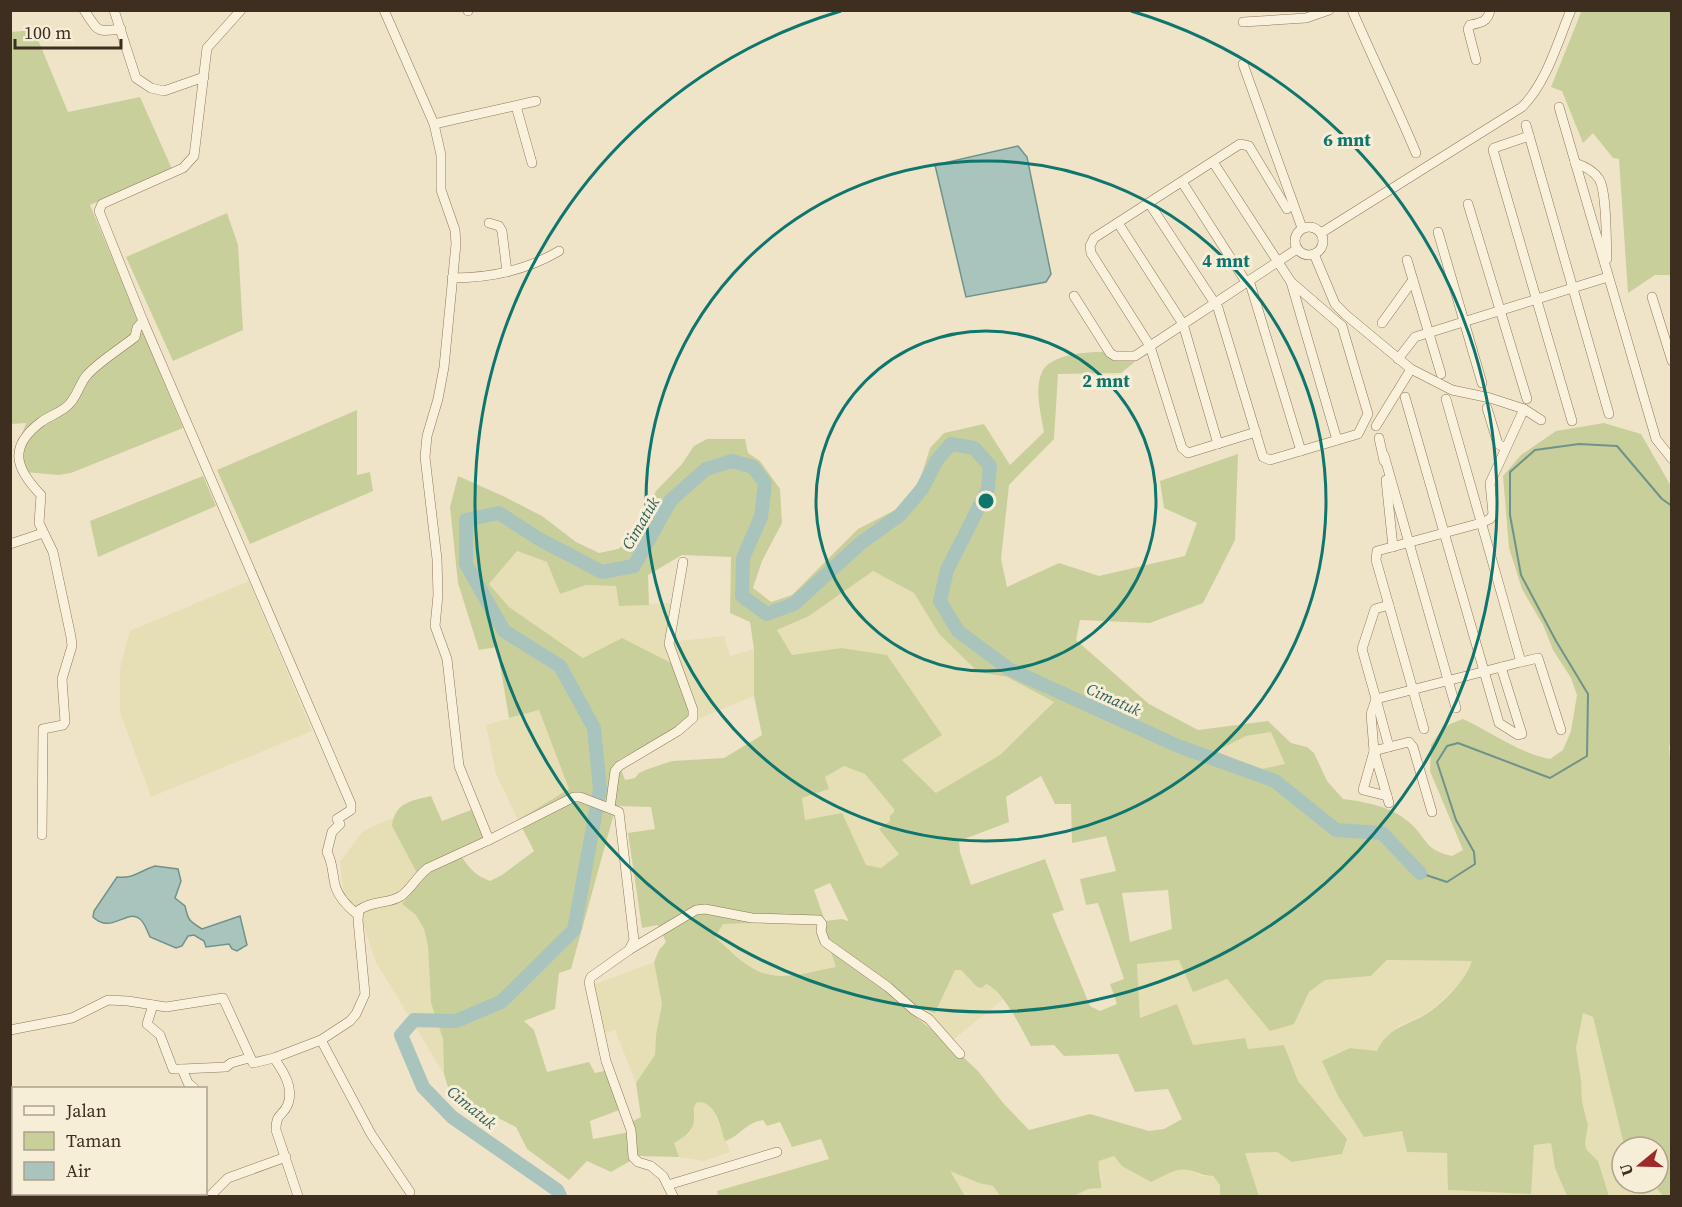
<svg xmlns="http://www.w3.org/2000/svg" width="1682" height="1207" font-family="'Source Serif 4',serif">
<style>
.farmland{fill:#e6deb5}
.green{fill:#c9cf9b;fill-rule:evenodd}
.water{fill:#a9c4bc;stroke:#6f938a;stroke-width:1.5}
.lines{fill:none;stroke-linecap:round;stroke-linejoin:round}
.stream{stroke:#6f938a;stroke-width:2}
.river{stroke:#a9c4bc;stroke-width:14}
.minor-casing{stroke:#8d765c;stroke-width:10}
.minor{stroke:#faf1dc;stroke-width:9}
.ring{fill:none;stroke:#0f766e;stroke-width:3}
.labels{text-anchor:middle;dominant-baseline:central;stroke-width:6;stroke-linejoin:round;paint-order:stroke}
.water-label{font-size:16px;font-style:italic;fill:#2f5d5a;stroke:#f7eed8}
.centre{fill:#0f766e;stroke:#f7eed8;stroke-width:3}
.ring-label{font-size:18px;text-anchor:middle;font-weight:bold;fill:#0f766e;stroke:#f7eed8;stroke-width:6;stroke-linejoin:round;paint-order:stroke}
</style>
<rect width="100%" height="100%" fill="#f0e4c8"/>
<g class="farmland">
<path d="M517 551 547 562 560 594 586 585 616 586 619 605 671 603 678 641 724 636 730 656 754 649V696L688 723 622 638 584 658 509 607 488 584Z"/>
<path d="M873 571 914 593 939 634 978 672 1007 677 1054 702 1000 755 937 793 902 760 941 735 841 648 792 655 777 630 809 616Z"/>
<path d="M249 581 312 731 151 797 120 712V668L130 631Z"/>
<path d="M539 710 570 789 518 820 496 774 486 725Z"/>
<path d="M1271 731 1285 764 1261 769 1215 750 1246 736Z"/>
<path d="M844 766 865 773 894 809 899 853 881 868 866 865 842 814 805 820 802 798 829 789 825 777Z"/>
<path d="M393 818 392 826 416 870 413 888 402 904 416 915 424 929 428 946 431 1003 443 1039 444 1074 376 962 361 918 344 898 340 862 363 831Z"/>
<path d="M825 921 836 968 796 974 770 975 759 972 747 965 715 937 723 924Z"/>
<path d="M1179 960 1194 991 1227 979 1294 1024 1309 992 1325 980 1371 976 1387 960 1473 961 1464 980 1428 1013 1400 1025 1377 1051 1350 1048 1402 1131 1407 1152 1447 1153 1551 1143 1555 1168 1567 1196H1259L1245 1153 1277 1152 1293 1162 1342 1154 1346 1139 1298 1081 1284 1045 1248 1049 1244 1038 1193 1045 1140 1019 1137 964Z"/>
<path d="M654 962 662 1004 656 1035 655 1055 636 1083 615 1030 606 1033 593 985Z"/>
<path d="M955 969 961 970 977 987 986 984 990 985 1003 999 949 1043 915 1015 920 1008 935 1013Z"/>
<path d="M1582 1013 1593 1017 1623 1141 1627 1147H1622V1183H1652L1663 1196H1609L1598 1161 1587 1150 1585 1144 1588 1125 1582 1102 1581 1080 1576 1048Z"/>
<path d="M701 1102 709 1105 713 1109 730 1152 704 1161 679 1157 674 1143 690 1133 694 1122 693 1107 696 1103Z"/>
<path d="M1114 1156 1123 1166 1151 1182 1171 1172 1183 1169 1191 1170 1201 1176H1212L1220 1185V1196H1076V1195L1088 1189 1095 1190 1102 1179 1098 1165 1099 1161Z"/>
<path d="M949 1170 979 1183 993 1186 1000 1196H965Z"/>
</g>
<g class="green">
<path d="M1582 10 1671 11V275H1655L1628 293 1619 159 1613 158 1593 133 1583 143 1562 91 1551 87Z"/>
<path d="M34 30 68 112 140 97 172 169 90 205 183 428 71 473 59 475 23 472 19 443 26 423 11 424V32Z"/>
<path d="M227 213 238 245 243 330 173 361 126 257Z"/>
<path d="M1147 352 1121 373 1058 374 1054 439 1009 485 1001 559 1007 587 1059 563 1099 576 1185 556 1197 523 1164 508 1160 481 1238 454 1235 540 1203 603 1150 623 1080 620 1076 640 1149 704 1198 730 1268 721 1291 743 1307 747 1314 753 1327 781 1343 799C1366 802 1390 806 1409 822 1428 839 1424 850 1452 856L1463 850 1430 771 1431 745 1440 732 1450 724 1463 719C1493 733 1517 752 1550 759L1563 750 1571 731 1577 695 1571 678 1553 650 1543 625 1522 589 1509 548 1503 476 1521 455 1556 431 1604 423 1641 434 1671 486 1672 740 1669 746 1672 779 1671 1196H1663L1652 1183H1658V1147H1627L1623 1141 1593 1017 1583 1013 1576 1048 1581 1080 1582 1102 1588 1125 1585 1144 1587 1150 1598 1161 1609 1196H1567L1555 1168 1551 1143 1534 1145 1531 1194 1448 1190 1447 1153 1407 1152 1402 1131 1364 1137 1338 1096 1322 1061 1350 1048 1377 1051C1389 1026 1409 1025 1428 1013 1445 1001 1466 980 1472 961L1387 960 1371 976 1325 980 1309 992 1294 1024 1270 1031 1227 979 1193 992 1179 960 1137 964 1140 1018 1177 1004 1193 1045 1245 1038 1248 1049 1284 1045 1298 1081 1347 1139 1342 1154 1292 1162 1277 1152 1245 1153 1259 1196H1220V1185L1213 1176C1202 1176 1198 1172 1189 1170 1176 1167 1162 1177 1151 1182L1122 1166 1114 1156 1099 1161C1097 1169 1102 1180 1101 1188L1088 1189 1076 1195V1196H1000L993 1186 979 1183 950 1171 965 1196H718L717 1191 829 1159 821 1139 792 1147 780 1122 767 1126 763 1120C745 1123 739 1137 725 1141 720 1127 716 1099 696 1103 693 1108 694 1111 694 1117 695 1131 684 1137 674 1143L679 1157 639 1156 611 1172 587 1161 569 1180 527 1149 516 1127 450 1094 444 1074 443 1039 431 1003 428 946 424 929 416 915 402 904 413 888 417 873 392 826C395 802 411 801 431 796L442 821 471 810 486 838 459 852C467 866 474 875 490 881L502 875 534 851 518 820 569 789 539 710 509 718 497 647 479 650 458 583 450 507 458 476 503 496 542 516 576 542 599 553 618 549 631 541 644 520 656 491 682 464 694 446 707 439H745L748 453 760 461 780 489 782 523 762 561 753 588 771 602 792 595 858 529 897 509 920 480 930 448 944 433 984 424 1010 465 1044 432C1041 414 1034 389 1042 372 1054 346 1122 352 1147 352ZM517 551 547 562 560 594 586 585 616 586 619 606 649 605 648 575 682 555 731 557 730 613 750 622 754 649V696L762 735 724 758 672 761 648 769 639 773 635 778 625 780 618 760 688 723 693 710 675 665 622 638 583 658 509 607 489 584ZM873 571 914 593 939 634 978 672 1007 677 1054 702 1000 755 936 793 902 760 942 735 887 655 841 648 792 655 777 630 809 616ZM1271 732 1285 764 1261 769 1216 751 1246 736ZM844 766 865 774 894 809V812L890 816V821L879 829 899 854 881 868 866 865 842 813 805 820 802 798 829 789 825 777ZM1041 776 1055 804H1071L1072 843 1106 836 1116 871 1080 879 1086 905 1098 903 1124 979 1110 984 1117 1004 1100 1011 1090 1006 1052 914 1064 910 1045 859 971 885 960 852 959 841 1009 822 1006 797ZM616 806 651 807 655 829 628 833 642 928 658 925 666 942 659 950 654 962 662 1004 656 1035 655 1055 636 1083 641 1117 633 1121 635 1131 593 1139 590 1121 622 1109 609 1070 595 1073 589 1062 547 1072 534 1030 524 1021 555 1009 559 973 571 969ZM830 883 848 920V921L842 919 825 921 814 890ZM1168 890 1172 929 1130 942 1122 893ZM825 921 823 928 836 967C813 971 783 981 760 972 743 965 729 949 715 937L723 924ZM955 970H961L977 987 982 988 986 984C1003 990 1022 1030 1031 1046L1054 1045 1064 1056 1118 1054 1135 1092 1168 1089 1182 1119 1164 1129 1149 1131 1090 1114 1029 1130 1004 1104 978 1071 947 1042 916 1017 915 1015 920 1008 935 1013Z"/>
<path d="M357 410V475L370 472 373 491 250 544 217 470Z"/>
<path d="M203 476 216 506 98 557 90 521Z"/>
</g>
<g class="water">
<path d="M1018 146 1027 157 1051 274 1046 282 966 297 935 165Z"/>
<path d="M155 866 178 869 181 881 175 898 185 906C188 920 189 921 202 929L240 916 247 945 237 951 232 949 229 944 206 947 204 941 194 935 188 936 182 946 176 948 150 937C147 931 145 923 140 919 127 908 111 935 93 917L94 911 117 877C134 879 139 871 155 866Z"/>
</g>
<g class="lines">
<path class="stream" d="M1420 873 1447 882 1475 864 1474 852 1456 820 1437 762 1447 746 1458 743 1550 778 1587 756 1588 694 1556 641 1521 575 1510 515V472L1535 450 1579 444 1617 446 1662 499 1672 506"/>
<path class="river" d="M560 1196 557 1190 452 1117 423 1087 401 1035 414 1020 456 1021 501 1002 574 930 600 789 594 728 560 666 504 631 466 564V520L499 513 539 539 602 572 634 566 671 500 706 469 732 461 753 467 765 483 761 517 743 558 742 596 767 614 794 604 862 542 900 515 922 489 937 460 951 444 974 448 990 466 988 489 947 570 940 601 958 631 1009 669 1178 746 1275 781 1336 830 1382 833 1420 873"/>
<defs>
<g id="minor">
<path d="M84 10C99 32 95 32 121 29"/>
<path d="M114 10 136 78 151 88 164 91 204 77"/>
<path d="M241 10 207 48 194 156 183 168 102 204 99 211 143 321 351 804V810L337 819 340 824 332 832 327 852C333 863 332 872 335 885 338 897 348 907 358 915"/>
<path d="M384 10 434 124 441 155V190L455 230 456 244 444 367 438 399 427 436 425 457 437 559 438 595 435 626 447 659 459 766 489 840 574 797H580L619 812 633 932 634 940 629 950"/>
<path d="M468 10V11"/>
<path d="M1352 10C1373 59 1396 105 1416 153"/>
<path d="M1243 22 1306 18 1329 10"/>
<path d="M1476 60 1468 29 1470 25C1480 23 1488 22 1490 10"/>
<path d="M1243 64 1302 228"/>
<path d="M516 106 532 163"/>
<path d="M1559 107 1656 439 1672 459"/>
<path d="M434 124 536 101"/>
<path d="M1526 125 1609 414"/>
<path d="M1529 136 1494 148 1493 150 1572 421"/>
<path d="M1213 162 1291 282 1337 440"/>
<path d="M1575 163C1584 166 1594 171 1599 179 1607 191 1606 242 1607 259"/>
<path d="M1182 182 1246 282"/>
<path d="M1149 203 1218 308 1263 457 1270 460 1358 434 1368 414 1342 326 1291 282"/>
<path d="M1468 204 1527 399"/>
<path d="M489 223 499 226 502 231 507 272"/>
<path d="M1118 223 1183 324 1218 444"/>
<circle cx="1309" cy="241" r="14"/>
<path d="M1438 232 1482 383"/>
<path d="M1321 233 1522 107C1547 82 1557 43 1571 10"/>
<path d="M1314 254 1335 304 1346 315 1411 369 1452 390 1490 398 1524 409 1541 420"/>
<path d="M1407 260 1441 374"/>
<path d="M452 278C489 278 527 270 559 251"/>
<path d="M1249 280 1301 451"/>
<path d="M1074 296 1110 353 1115 356H1135L1297 249"/>
<path d="M1652 297 1672 361"/>
<path d="M1382 323 1413 280"/>
<path d="M1398 359 1415 337 1608 277"/>
<path d="M1405 397 1499 723 1518 735 1522 734 1501 667"/>
<path d="M1487 408 1498 444 1505 448"/>
<path d="M1376 426 1411 369"/>
<path d="M1256 432 1188 453 1182 448 1150 346 1091 253 1090 246 1094 238 1240 144 1249 146 1287 209"/>
<path d="M1379 438 1384 461"/>
<path d="M1384 455 1456 708"/>
<path d="M1386 480 1393 547"/>
<path d="M10 544 43 533"/>
<path d="M1389 605 1375 609 1362 649 1376 699 1371 714 1374 751 1389 803"/>
<path d="M1521 662 1538 658 1561 730"/>
<path d="M1424 729 1376 560 1377 551 1481 523 1490 519 1493 514 1490 483 1524 409"/>
<path d="M1389 747 1409 742 1413 747 1432 812"/>
<path d="M1387 796 1363 790 1374 751 1389 747 1376 699 1521 662 1446 399"/>
<path d="M610 808 615 771 619 766 678 731 693 718V710L669 644 683 562"/>
<path d="M42 835 43 729 63 725 65 722 62 679 72 646 71 637 53 552 39 523 41 495C15 468 8 447 41 422 50 415 64 412 71 402 78 394 80 382 88 374 100 361 121 348 135 337L137 328 143 321"/>
<path d="M153 1005 147 1024 160 1035 173 1069H182L188 1083 194 1088"/>
<path d="M10 1030 72 1018 108 1000 128 1001 166 1007 223 998 253 1063 274 1058 321 1040 350 1021 356 1014 365 994 358 920 359 910C374 900 389 904 401 896 412 888 417 876 428 868L489 840"/>
<path d="M321 1040 371 1134 410 1192"/>
<path d="M274 1058C283 1071 294 1087 288 1104 283 1117 276 1112 276 1130L298 1196"/>
<path d="M182 1069 226 1067 231 1063 249 1058"/>
<path d="M668 1185 777 1152"/>
<path d="M183 1194 186 1196"/>
<path d="M128 1196 132 1194 136 1196"/>
<path d="M210 1196 228 1178 286 1157"/>
<path d="M673 1196 663 1176 651 1166 638 1162 633 1157 631 1130 606 1061 589 982 591 977 629 950 696 910 705 909 752 918 819 920 822 924 821 931 825 942 888 987 914 1010 929 1019 960 1054"/>
</g>
</defs>
<use href="#minor" class="minor-casing"/>
<use href="#minor" class="minor"/>
</g>
<g class="ring">
<circle cx="986" cy="501" r="170"/>
<circle cx="986" cy="501" r="340"/>
<path d="M1131 11A511 511 0 1 1 841 11"/>
</g>
<g class="labels">
<g class="water-label">
<text transform="translate(640 523) rotate(-60)">Cimatuk</text>
<text transform="translate(1114 699) rotate(24)">Cimatuk</text>
<text transform="translate(472 1107) rotate(39)">Cimatuk</text>
</g>
</g>
<circle cx="986" cy="501" r="9" class="centre"/>
<g class="ring-label">
<text x="1347" y="146">6 mnt</text>
<text x="1226" y="267">4 mnt</text>
<text x="1106" y="387">2 mnt</text>
</g>
<rect width="1682" height="1207" fill="none" stroke="#3d2e20" stroke-width="24"/>
<rect x="12" y="1087" width="195" height="108" fill="#f7eed8" stroke="#ada18e" stroke-width="1.5"/>
<rect x="24" y="1106" width="30" height="9" fill="#faf1dc" stroke="#ada18e" stroke-width="1.5"/>
<text x="66" y="1117" font-size="18" fill="#3d2e20">Jalan</text>
<rect x="24" y="1132" width="30" height="18" fill="#c9cf9b" stroke="#ada18e" stroke-width="1.5"/>
<text x="66" y="1147" font-size="18" fill="#3d2e20">Taman</text>
<rect x="24" y="1162" width="30" height="18" fill="#a9c4bc" stroke="#ada18e" stroke-width="1.5"/>
<text x="66" y="1177" font-size="18" fill="#3d2e20">Air</text>
<g transform="translate(1640 1165) rotate(251)"><circle r="28" fill="#f7eed8" stroke="#ada18e" stroke-width="1.5"/>
<path d="M0-4.5L10 22L0 15L-10 22Z" fill="#9e2a2b"/>
<text y="-9" font-size="16" font-weight="bold" text-anchor="middle" fill="#3d2e20">U</text>
</g>
<path d="M15 39v9h106v-9" fill="none" stroke="#3d2e20" stroke-width="3"/>
<text x="24" y="39" font-size="18" fill="#3d2e20" stroke="#f7eed8" stroke-width="4.5" paint-order="stroke">100 m</text>
</svg>
